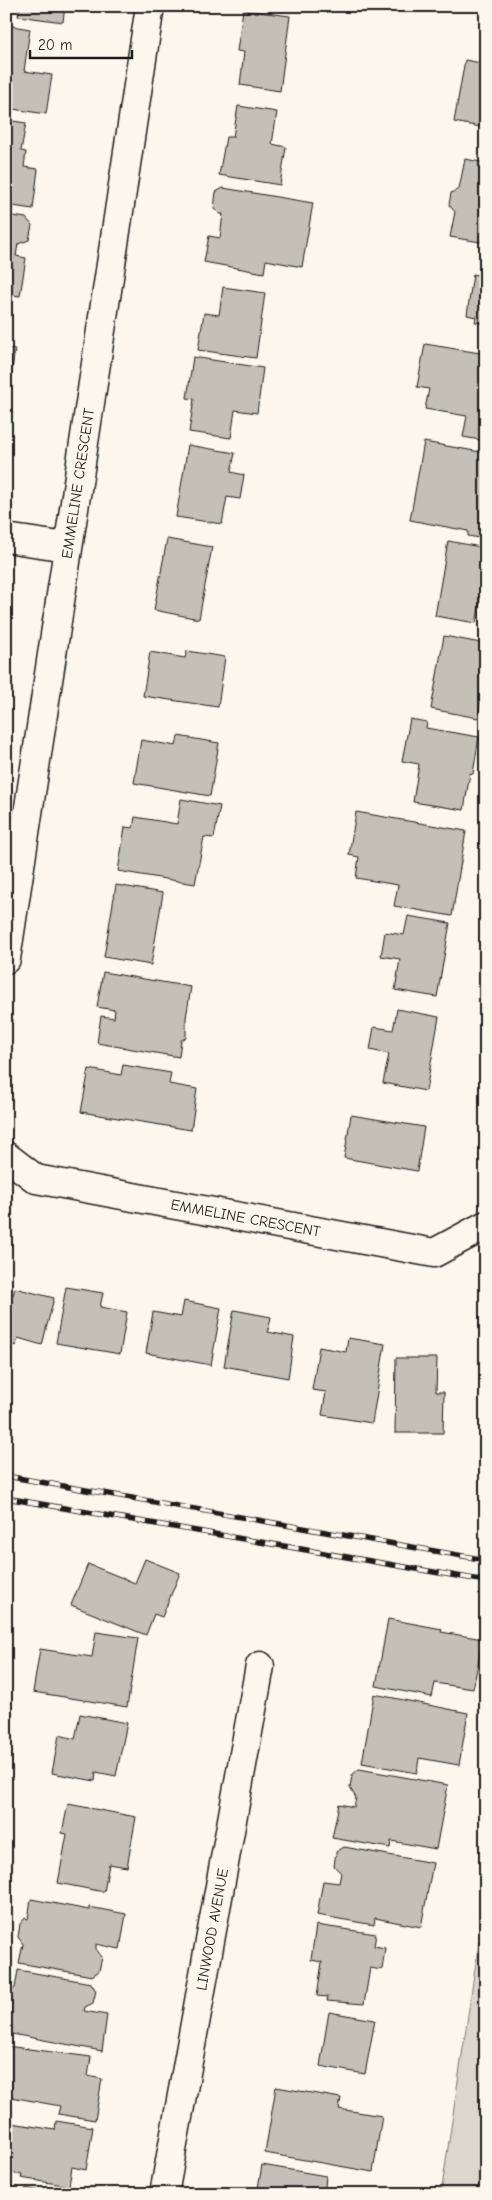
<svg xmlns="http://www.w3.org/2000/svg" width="492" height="2200" font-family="'Comic Neue',sans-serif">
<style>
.green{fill:#dad7ce;stroke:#7b7a75}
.building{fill:#c3c0b8;stroke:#1c1c1c}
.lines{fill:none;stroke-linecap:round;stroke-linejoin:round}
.street-casing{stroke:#1c1c1c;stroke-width:31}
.street{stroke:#fbf7ec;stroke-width:28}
.rail-casing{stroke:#1c1c1c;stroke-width:5.5}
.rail{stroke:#fbf7ec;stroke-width:4;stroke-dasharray:11;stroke-linecap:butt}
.labels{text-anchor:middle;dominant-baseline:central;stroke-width:5;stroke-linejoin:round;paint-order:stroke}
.street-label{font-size:15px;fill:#1c1c1c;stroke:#fbf7ec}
</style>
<rect width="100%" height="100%" fill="#fbf7ec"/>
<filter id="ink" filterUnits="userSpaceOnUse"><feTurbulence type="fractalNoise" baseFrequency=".02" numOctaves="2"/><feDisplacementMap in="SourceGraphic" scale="10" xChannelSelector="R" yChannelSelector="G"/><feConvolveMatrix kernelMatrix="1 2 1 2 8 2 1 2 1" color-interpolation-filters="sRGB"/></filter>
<g filter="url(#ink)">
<path class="green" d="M479 1942 486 1943V2194H441Z"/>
<g class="building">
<path d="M20 6H65L63 22 18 16Z"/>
<path d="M243 10 290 16 280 91 240 85 244 52 237 51Z"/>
<path d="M6 25 30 29 24 71 52 75 46 114 6 108Z"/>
<path d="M465 60 486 64V128L454 122Z"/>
<path d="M238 106 277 112 272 144 286 147 280 185 219 175 226 137H233Z"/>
<path d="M6 120 26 123 21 151 26 152 24 167 38 169 33 209 6 205Z"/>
<path d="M465 159 486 163V243L450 237 455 212 449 205 451 193 459 189Z"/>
<path d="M223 188 313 203 302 267 266 260 264 273 204 262 209 236 220 238 223 214H219L214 209 216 192Z"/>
<path d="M6 215 26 218 32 225 29 240 18 244 16 256 26 258 20 296 6 294Z"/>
<path d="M485 259H486V324L475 322 476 317 467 315 473 274 483 276Z"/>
<path d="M223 287 265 293 256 358 198 350 204 313 219 315Z"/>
<path d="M425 344 486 354V441L463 437 467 416 425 409 429 389 417 387Z"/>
<path d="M6 348 15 349 9 390H6Z"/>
<path d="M193 357 263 368 257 413 235 410 231 438 189 432 194 399 187 398Z"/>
<path d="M424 442 486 453V539L468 536V531L410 520Z"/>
<path d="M188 445 235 453 231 472 244 475 240 499 227 497 222 524 176 517Z"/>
<path d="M167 539 212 547 199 619 154 610Z"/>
<path d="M448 541 486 548V588L483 587 476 623 435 616Z"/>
<path d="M444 636 486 644V671L478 718 431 709Z"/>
<path d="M187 651 225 657 218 707 143 696 150 652 185 658Z"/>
<path d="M410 719 427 722 426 728 479 737 473 774 470 773 464 810 413 802 419 764 402 761Z"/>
<path d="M178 736 219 743 210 796 134 783 141 740 176 746Z"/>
<path d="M181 799 220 806 214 838 204 837 195 884 118 871 125 827 133 828 135 817 177 824Z"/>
<path d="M356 812 466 831 452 916 394 906 398 885 356 878 359 857 349 855Z"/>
<path d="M116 885 163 893 151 965 104 957Z"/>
<path d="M408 916 450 923 437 997 395 990 400 959 381 956 385 932 404 935Z"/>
<path d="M103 972 191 987 186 1018V1038L181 1040 179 1057 97 1043 101 1016 114 1018 115 1010 97 1007Z"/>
<path d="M397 1009 439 1017 426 1091 383 1083 389 1054 370 1050 374 1027 393 1030Z"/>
<path d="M123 1065 171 1073 169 1084 197 1089 191 1130 81 1112 89 1069 121 1075Z"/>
<path d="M351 1115 424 1127 417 1171 344 1158Z"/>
<path d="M66 1287 103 1293 100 1307 127 1312 120 1354 56 1343Z"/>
<path d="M15 1288 54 1298 42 1345 18 1338 16 1346 6 1343V1293L13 1295Z"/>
<path d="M184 1301 221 1308 211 1365 146 1353 153 1312 181 1317Z"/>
<path d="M234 1310 271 1317 268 1332 294 1337 288 1378 224 1366Z"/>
<path d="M348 1338 385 1344 372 1423 322 1415 326 1392 312 1390 319 1347 346 1352Z"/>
<path d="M396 1358H437L436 1392H444L443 1433H395Z"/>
<path d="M486 1388V1399L482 1389Z"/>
<path d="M145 1559 180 1573 162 1617 154 1614 146 1635 71 1605 88 1564 135 1583Z"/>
<path d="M388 1619 442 1629 441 1632 483 1639 473 1689 435 1683 432 1697 376 1686Z"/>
<path d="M96 1632 138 1638 127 1707 33 1692 40 1649 92 1657Z"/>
<path d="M374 1694 468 1713 459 1765 419 1758 417 1773 362 1763Z"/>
<path d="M80 1714 127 1723 116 1776 96 1772 95 1781 52 1773 59 1735 75 1739Z"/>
<path d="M359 1769 448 1785 436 1849 391 1841 390 1848 332 1838 339 1804 354 1807 356 1798 350 1788 352 1775Z"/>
<path d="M68 1804 136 1817 127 1867 109 1864 104 1892 58 1883 67 1834 62 1833Z"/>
<path d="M344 1847 433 1863 421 1927 375 1918 374 1925 317 1915 323 1881 339 1883 341 1873 334 1866 336 1852Z"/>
<path d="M31 1899 89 1910V1907L126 1914 120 1949 96 1944V1949L102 1957 99 1971 92 1976 19 1963 23 1944 18 1937 20 1924 25 1918 28 1919Z"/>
<path d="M316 1925 376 1934 374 1946 385 1948 382 1970 370 1968 364 2004 327 2001 328 1997 317 1996 322 1962 311 1960Z"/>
<path d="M18 1970 91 1983 96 1991 93 2003 85 2007 84 2011 107 2015 102 2051 7 2033 10 2013 6 2009 7 1993 15 1988Z"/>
<path d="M329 2012 375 2020 365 2074 320 2066Z"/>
<path d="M6 2046 91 2057 88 2076 102 2079 95 2120 58 2114 60 2106 6 2096Z"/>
<path d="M276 2087 341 2098 339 2109 382 2116 373 2172 265 2153Z"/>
<path d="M56 2121 93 2127 86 2170 72 2167 69 2186 21 2178 22 2175 6 2172V2122L55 2130Z"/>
<path d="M262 2165 326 2176 325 2187 367 2194H257Z"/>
<path d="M26 2188 55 2194H25Z"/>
</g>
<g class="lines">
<defs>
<g id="street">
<path d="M6 538 67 547"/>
<path id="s1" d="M6 959 150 6"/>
<path id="s2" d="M6 1156 36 1179 434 1253 486 1225"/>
<path id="s3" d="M164 2194 260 1666"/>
</g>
</defs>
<use href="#street" class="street-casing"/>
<use href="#street" class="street"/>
<defs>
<g id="rail">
<path d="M6 1476 486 1560"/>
<path d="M6 1498 486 1581"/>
</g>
</defs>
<use href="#rail" class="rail-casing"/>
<use href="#rail" class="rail"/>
</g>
</g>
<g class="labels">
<g class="street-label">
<text stroke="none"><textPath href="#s1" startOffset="481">EMMELINE CRESCENT</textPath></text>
<text stroke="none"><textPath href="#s2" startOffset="251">EMMELINE CRESCENT</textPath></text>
<text stroke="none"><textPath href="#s3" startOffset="269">LINWOOD AVENUE</textPath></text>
</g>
</g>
<rect width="492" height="2200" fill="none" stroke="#fbf7ec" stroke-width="25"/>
<rect x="12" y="12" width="467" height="2175" fill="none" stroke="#1c1c1c" stroke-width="2" filter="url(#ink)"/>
<path d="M30 50v8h102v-8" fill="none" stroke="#1c1c1c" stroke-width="2.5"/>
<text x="38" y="50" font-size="15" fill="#1c1c1c" stroke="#fbf7ec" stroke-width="4" paint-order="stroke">20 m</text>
</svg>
